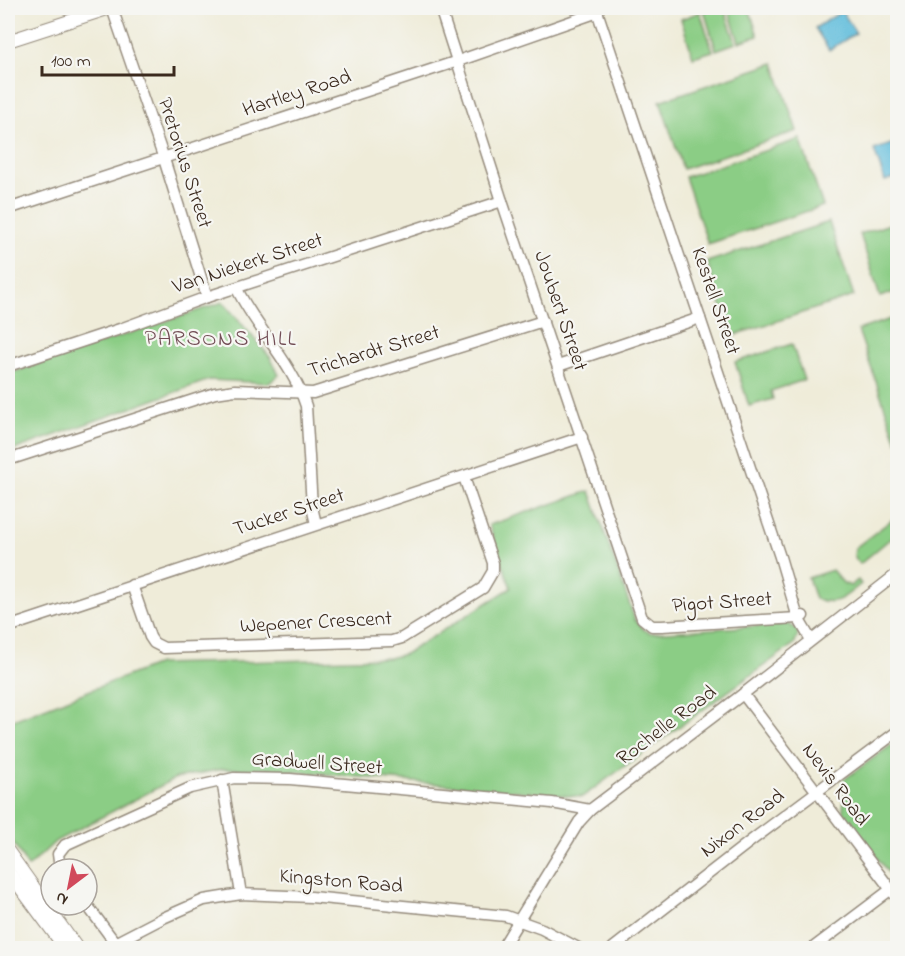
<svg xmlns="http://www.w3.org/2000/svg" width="905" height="956" font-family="'Indie Flower',sans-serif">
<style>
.green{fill:#8bcd85;stroke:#637c52;stroke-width:1.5}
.water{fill:#5dbcdb;stroke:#4c737c;stroke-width:1.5}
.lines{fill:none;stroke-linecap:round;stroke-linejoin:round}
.minor-casing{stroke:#958b7c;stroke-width:13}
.tertiary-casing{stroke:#958b7c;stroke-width:14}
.minor{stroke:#fff;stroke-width:10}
.tertiary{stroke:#fff;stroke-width:12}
.labels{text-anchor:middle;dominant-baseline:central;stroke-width:4.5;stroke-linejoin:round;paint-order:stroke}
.street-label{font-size:21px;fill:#3b2a1e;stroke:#f6f6f2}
.neighbourhood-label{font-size:22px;letter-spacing:1.5px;fill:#724d55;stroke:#f6f6f2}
</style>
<rect width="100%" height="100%" fill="#f6f6f2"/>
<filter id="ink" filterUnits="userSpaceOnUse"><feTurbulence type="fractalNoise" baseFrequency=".0167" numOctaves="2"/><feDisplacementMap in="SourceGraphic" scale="12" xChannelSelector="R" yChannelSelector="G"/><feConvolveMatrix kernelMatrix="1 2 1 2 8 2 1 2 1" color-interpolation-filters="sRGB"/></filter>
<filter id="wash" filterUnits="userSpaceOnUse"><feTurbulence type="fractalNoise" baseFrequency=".008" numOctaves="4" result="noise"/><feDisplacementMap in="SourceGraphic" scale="24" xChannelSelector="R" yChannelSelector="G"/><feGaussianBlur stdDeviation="1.35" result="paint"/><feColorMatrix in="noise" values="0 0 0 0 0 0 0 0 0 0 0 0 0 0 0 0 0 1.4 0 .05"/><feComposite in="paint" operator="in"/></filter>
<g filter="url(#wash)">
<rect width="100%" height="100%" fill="#efecd9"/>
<g class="green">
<path d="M716 8H724L736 43 716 50 704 11Z"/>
<path d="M728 8H749L758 36 739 42Z"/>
<path d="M700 12 713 51 693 57 681 19Z"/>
<path d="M774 63 797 131 683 169 660 101Z"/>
<path d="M800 139 823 206 708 244 685 177Z"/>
<path d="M829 222 854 296 731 336 707 262Z"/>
<path d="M890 224 897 247V291L880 297 860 234Z"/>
<path d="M223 302 270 357 279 375 269 383 209 380 8 452V374Z"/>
<path d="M897 317 898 442H897L858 330Z"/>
<path d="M792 344 804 380 771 391 773 399 749 406 735 362Z"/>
<path d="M590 491 635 620 644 630 651 633 788 624 797 629 798 635 794 644 582 797 370 778 265 769H223L176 778 56 841 28 867 8 835V722L158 664 389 658 405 654 511 588 489 525Z"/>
<path d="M893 519 897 532V547L891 538 860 564 854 557 855 548Z"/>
<path d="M832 570 845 585 847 584 850 586 858 580 861 584C843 598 838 606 815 599L808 578Z"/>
<path d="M897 741V884L843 813C842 800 849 793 842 781Z"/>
</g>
<g class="water">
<path d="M842 11 856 33 829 50 815 28Z"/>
<path d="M894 143 897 155V177L885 181 874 150Z"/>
</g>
</g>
<g filter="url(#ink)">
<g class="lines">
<defs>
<g id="minor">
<path d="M112 8 164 159 207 297"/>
<path d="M440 8 502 201 642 618 652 626H662L798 618 803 616"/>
<path d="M596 8 780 557 798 618 811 640"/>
<path d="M8 209 458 61 598 12"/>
<path d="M237 289C257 330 292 362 306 406L312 507 316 524"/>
<path d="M8 366 120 329 207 297 502 201"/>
<path d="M558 366 700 318"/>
<path d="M8 460 215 393 235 390 313 393 543 321"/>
<path d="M132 585 150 637 154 643 164 648 392 641 402 638 483 588 493 571V563L464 477"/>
<path d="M8 627 582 437"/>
<path d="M743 694 898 899"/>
<path d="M222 780 241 894"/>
<path d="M60 869 58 854 65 845 190 788 234 778 290 779 552 803 590 810"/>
<path d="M87 905 119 948"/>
<path d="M105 948 163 918 204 900 241 894 311 897 506 916 542 929 578 948"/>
<path d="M502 948 560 853 579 822 590 810 743 694 898 573"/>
<path d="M613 948 752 840 898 731"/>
<path d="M813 948 890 890"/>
</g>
<g id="tertiary">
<path d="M8 41 110 8"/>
<path d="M8 851 77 948"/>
<path d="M8 871 65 948"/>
</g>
</defs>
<use href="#minor" class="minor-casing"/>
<use href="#tertiary" class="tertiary-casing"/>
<use href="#minor" class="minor"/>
<use href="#tertiary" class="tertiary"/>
</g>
</g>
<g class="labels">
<g class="street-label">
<text transform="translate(297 94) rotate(-18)">Hartley Road</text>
<text transform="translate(184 163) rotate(72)">Pretorius Street</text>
<text transform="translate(248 264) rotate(-18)">Van Niekerk Street</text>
<text transform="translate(715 301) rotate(71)">Kestell Street</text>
<text transform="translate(560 311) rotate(71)">Joubert Street</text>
<text transform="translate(374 352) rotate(-17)">Trichardt Street</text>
<text transform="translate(289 513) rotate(-18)">Tucker Street</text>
<text transform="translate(722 603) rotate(-4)">Pigot Street</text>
<text transform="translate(316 623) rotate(-3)">Wepener Crescent</text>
<text transform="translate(667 726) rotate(-37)">Rochelle Road</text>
<text transform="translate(317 764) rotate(4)">Gradwell Street</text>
<text transform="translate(835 785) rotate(53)">Nevis Road</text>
<text transform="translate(743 824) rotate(-37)">Nixon Road</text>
<text transform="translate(341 882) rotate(5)">Kingston Road</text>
</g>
<g class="neighbourhood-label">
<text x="221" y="340">PARSONS HILL</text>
</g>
</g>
<rect width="905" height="956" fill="none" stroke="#f6f6f2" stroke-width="30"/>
<g transform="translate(69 887) rotate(212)"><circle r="28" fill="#f6f6f2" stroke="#aba49d" stroke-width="1.5"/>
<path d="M0-4.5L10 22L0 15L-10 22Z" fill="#d1495b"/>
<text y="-9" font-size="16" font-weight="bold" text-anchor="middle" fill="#3b2a1e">N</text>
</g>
<path d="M42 66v9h132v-9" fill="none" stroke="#3b2a1e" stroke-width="3"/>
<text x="51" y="66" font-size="18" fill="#3b2a1e" stroke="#f6f6f2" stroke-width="4.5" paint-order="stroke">100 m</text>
</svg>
